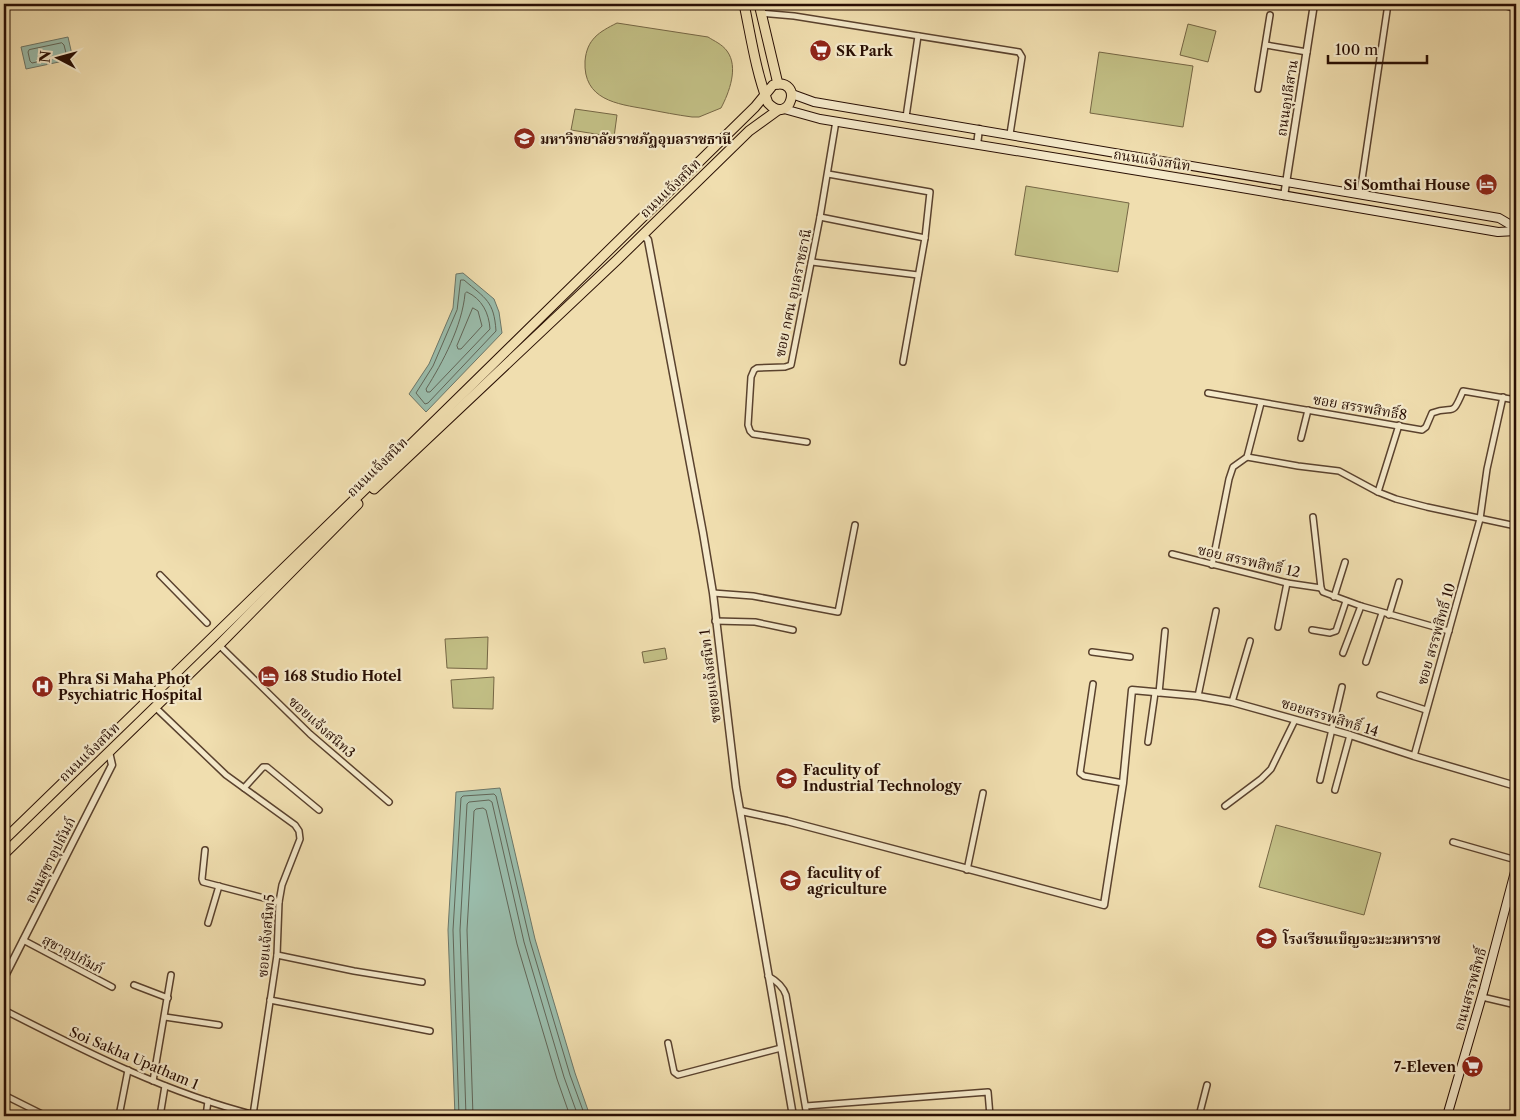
<svg xmlns="http://www.w3.org/2000/svg" width="1520" height="1120" font-family="'Libre Caslon Text','Noto Serif Thai',serif">
<style>
.green{fill:#c2bf85;stroke:#756644}
.water{fill:#9abcab;stroke:#6c7668}
.lines{fill:none;stroke-linecap:round;stroke-linejoin:round}
.shore{stroke:#616557;stroke-width:1}
.minor-casing{stroke:#5a422e;stroke-width:8}
.tertiary-casing{stroke:#5a422e;stroke-width:9}
.secondary-casing{stroke:#280e03;stroke-width:10}
.primary-casing{stroke:#280e03;stroke-width:11}
.minor{stroke:#f5eacb;stroke-width:5}
.tertiary{stroke:#f5eacb;stroke-width:6}
.secondary{stroke:#f5eacb;stroke-width:8}
.primary{stroke:#f0deaf;stroke-width:9}
.labels{text-anchor:middle;dominant-baseline:central;stroke-width:4.5;stroke-linejoin:round;paint-order:stroke}
.poi-label{font-size:14px;font-weight:bold;fill:#280e03;stroke:#f5eacb;text-anchor:start}
.street-label{font-size:14px;fill:#280e03;stroke:#f5eacb}
</style>
<rect width="100%" height="100%" fill="#f0deaf"/>
<filter id="stains"><feTurbulence type="fractalNoise" baseFrequency=".004" numOctaves="4"/><feColorMatrix values="0 0 0 0 .2 0 0 0 0 .09 0 0 0 0 .02 0 0 0 .5 -.17"/></filter>
<radialGradient id="worn" r=".72"><stop offset=".6" stop-color="#630" stop-opacity="0"/><stop offset="1" stop-color="#630" stop-opacity=".3"/></radialGradient>
<g class="green">
<path d="M617 23 708 37C714 41 722 44 727 51 739 67 729 93 721 108L699 117H692C677 115 662 112 646 109 617 104 583 100 585 61 587 39 599 32 617 23Z"/>
<path d="M1188 24 1216 31 1208 62 1180 55Z"/>
<path d="M1099 52 1193 66 1183 127 1090 113Z"/>
<path d="M575 109 617 115 614 137 571 130Z"/>
<path d="M1026 186 1129 203 1118 272 1015 255Z"/>
<path d="M488 637 487 669 447 668 445 639Z"/>
<path d="M665 648 667 659 644 663 642 652Z"/>
<path d="M494 677 493 709 453 708 451 680Z"/>
<path d="M1276 825 1381 853 1364 915 1259 887Z"/>
</g>
<g class="water">
<path d="M68 37 73 59 26 69 21 47Z"/>
<path d="M463 273 494 299 499 312 502 333 426 412 409 394 429 364 453 308 456 274Z"/>
<path d="M500 788 535 939 575 1073 590 1116H455L448 930 456 792Z"/>
</g>
<g class="lines">
<g class="shore">
<path d="M62 43 64 45 66 53 65 56 32 63 30 61 28 52 29 50Z"/>
<path d="M461 280H464C486 299 494 301 496 331L428 403 425 404 416 393 433 366 457 310Z"/>
<path d="M467 292C482 299 489 313 490 329L430 392H427L426 389C443 362 462 326 465 294Z"/>
<path d="M473 308 478 311 482 326 461 349H458L457 346Z"/>
<path d="M459 1116 453 930 461 798 463 796 494 794 496 796 530 941 570 1075 585 1116"/>
<path d="M466 1116 460 930 467 804 469 802 489 800 492 802 524 942 564 1077 578 1116"/>
<path d="M473 1116 467 930 474 811 476 809 483 808 486 810 517 944 557 1079 570 1116"/>
</g>
<defs>
<g id="minor">
<path d="M1500 4 1516 9"/>
<path d="M760 13 794 16 1019 52 1022 57 1010 134"/>
<path d="M1266 45 1307 52"/>
<path d="M1258 89 1270 15"/>
<path d="M906 117 918 36"/>
<path d="M828 174 930 192 925 238 903 362"/>
<path d="M1360 193 1388 4"/>
<path d="M820 217 925 238"/>
<path d="M812 262 918 275"/>
<path d="M1208 393 1422 430 1426 427 1432 413C1454 404 1451 420 1463 391L1516 400"/>
<path d="M1301 438 1308 410"/>
<path d="M807 442 753 434 750 431 748 425 751 377 754 370 757 368 785 367 791 365 820 217 836 121"/>
<path d="M1247 457 1298 466 1339 471 1378 492 1396 499 1427 507 1516 526"/>
<path d="M1378 492 1399 425"/>
<path d="M1313 517 1321 588 1323 592 1361 606 1449 631"/>
<path d="M1172 554 1287 583 1321 588"/>
<path d="M1212 565 1229 479 1233 467 1247 457 1261 403"/>
<path d="M160 575 207 623"/>
<path d="M713 593 753 596 838 612 855 525"/>
<path d="M1334 597 1345 562"/>
<path d="M1389 615 1399 582"/>
<path d="M715 621 755 622 793 630"/>
<path d="M1278 627 1287 583"/>
<path d="M1312 630 1330 633 1336 631 1346 601"/>
<path d="M219 645 310 734 389 802"/>
<path d="M1092 652 1130 657"/>
<path d="M1343 653 1361 606"/>
<path d="M1366 662 1382 613"/>
<path d="M1093 684 1080 773 1084 776 1123 783"/>
<path d="M1159 693 1165 631"/>
<path d="M1380 695 1426 710"/>
<path d="M1198 696 1216 611"/>
<path d="M1232 702 1250 641"/>
<path d="M155 707 226 775 295 825 299 831 300 839 282 885 279 902 277 955 253 1115"/>
<path d="M1148 742 1155 693"/>
<path d="M1414 756 1480 519 1487 469 1503 397"/>
<path d="M1320 780 1342 687"/>
<path d="M244 788 263 767H267L319 810"/>
<path d="M1335 790 1350 735"/>
<path d="M1225 806 1261 779 1271 769 1295 720"/>
<path d="M1453 842 1516 860"/>
<path d="M205 850 202 879 203 882 279 902"/>
<path d="M967 870 983 793"/>
<path d="M208 923 219 886"/>
<path d="M23 940 112 987"/>
<path d="M277 955 354 971 422 982"/>
<path d="M768 976C777 981 783 986 786 995L807 1116"/>
<path d="M134 985 168 998"/>
<path d="M1482 997 1516 1005"/>
<path d="M270 1000 430 1031"/>
<path d="M4 1010C86 1052 169 1094 259 1116"/>
<path d="M165 1017 219 1025"/>
<path d="M668 1043 674 1072 678 1075 781 1048"/>
<path d="M153 1081 171 975"/>
<path d="M4 1095 46 1116"/>
<path d="M806 1106 988 1092 990 1116"/>
<path d="M119 1116 128 1070"/>
<path d="M160 1116 165 1086"/>
<path d="M206 1116 208 1101"/>
<path d="M1199 1116 1207 1085"/>
</g>
<g id="tertiary">
<path d="M977 145 979 129"/>
<path d="M1284 196 1314 4"/>
<path d="M643 234 648 240 703 533 713 593 736 787 793 1116"/>
<path d="M741 811 787 821 1104 905 1123 783 1132 690 1198 696 1232 702 1350 735 1414 756 1516 786"/>
<path d="M4 978 112 765 109 752"/>
</g>
<g id="secondary">
<path d="M792 94 814 102 1499 218 1516 228"/>
<path d="M784 109 820 119 1212 183 1498 232 1516 231"/>
<path d="M1447 1116 1484 989 1516 868"/>
</g>
<g id="primary">
<path d="M759 4 778 84"/>
<path d="M374 489 617 260 749 131 778 110"/>
<path d="M4 840 392 463 755 107 773 85C805 77 790 127 768 103 756 72 751 37 744 4"/>
<path d="M4 854 219 645 358 504"/>
</g>
</defs>
<use href="#minor" class="minor-casing"/>
<use href="#tertiary" class="tertiary-casing"/>
<use href="#secondary" class="secondary-casing"/>
<use href="#primary" class="primary-casing"/>
<use href="#minor" class="minor"/>
<use href="#tertiary" class="tertiary"/>
<use href="#secondary" class="secondary"/>
<use href="#primary" class="primary"/>
</g>
<defs>
<symbol id="supermarket-disc" viewBox="-11 -11 22 22"><circle r="9.5" fill="#8f2418" stroke="#f5eacb"/><path d="M-6-5.5h2.5l.6 2H6L4.5 2H-2.5L-4.4-4H-6ZM-1.5 3.2a1.3 1.3 0 1 0 .1 0ZM3 3.2a1.3 1.3 0 1 0 .1 0Z" fill="#fff"/></symbol>
<symbol id="university-disc" viewBox="-11 -11 22 22"><circle r="9.5" fill="#8f2418" stroke="#f5eacb"/><path d="M0-5L7-2L0 1L-7-2ZM-4 1L0 2.5L4 1V4Q0 6-4 4Z" fill="#fff"/></symbol>
<symbol id="hotel-disc" viewBox="-11 -11 22 22"><circle r="9.5" fill="#8f2418" stroke="#f5eacb"/><path d="M-6-4.5h1.5V1H6V5H4.5V3h-9V5H-6ZM-4 0a1.8 1.8 0 1 1 3.6 0ZM.5 0V-2.5h3Q6-2.5 6 0Z" fill="#fff"/></symbol>
<symbol id="hospital-disc" viewBox="-11 -11 22 22"><circle r="9.5" fill="#8f2418" stroke="#f5eacb"/><path d="M-5-5h3v3.5h4V-5h3V5h-3V1.5h-4V5h-3Z" fill="#fff"/></symbol>
<symbol id="school-disc" viewBox="-11 -11 22 22"><circle r="9.5" fill="#8f2418" stroke="#f5eacb"/><path d="M0-5L7-2L0 1L-7-2ZM-4 1L0 2.5L4 1V4Q0 6-4 4Z" fill="#fff"/></symbol>
</defs>
<g fill-rule="evenodd">
<use href="#supermarket-disc" x="808" y="38" width="25" height="25"/>
<use href="#university-disc" x="512" y="126" width="25" height="25"/>
<use href="#hotel-disc" x="1474" y="172" width="25" height="25"/>
<use href="#hotel-disc" x="256" y="664" width="25" height="25"/>
<use href="#hospital-disc" x="30" y="674" width="25" height="25"/>
<use href="#university-disc" x="774" y="766" width="25" height="25"/>
<use href="#university-disc" x="778" y="868" width="25" height="25"/>
<use href="#school-disc" x="1254" y="926" width="25" height="25"/>
<use href="#supermarket-disc" x="1460" y="1054" width="25" height="25"/>
</g>
<g class="labels">
<g class="poi-label">
<text x="836" y="51">SK Park</text>
<text x="540" y="139">มหาวิทยาลัยราชภัฏอุบลราชธานี</text>
<text x="1470" y="185" text-anchor="end">Si Somthai House</text>
<text x="284" y="676">168 Studio Hotel</text>
<text x="58" y="679">Phra Si Maha Phot<tspan x="58" dy="16">Psychiatric Hospital</tspan></text>
<text x="803" y="770">Faculity of<tspan x="803" dy="16">Industrial Technology</tspan></text>
<text x="807" y="873">faculity of<tspan x="807" dy="16">agriculture</tspan></text>
<text x="1283" y="939">โรงเรียนเบ็ญจะมะมหาราช</text>
<text x="1456" y="1067" text-anchor="end">7-Eleven</text>
</g>
<g class="street-label">
<text transform="translate(1287 98) rotate(-81)">ถนนอุปลีสาน</text>
<text transform="translate(1152 160) rotate(9)">ถนนแจ้งสนิท</text>
<text transform="translate(670 188) rotate(-44)">ถนนแจ้งสนิท</text>
<text transform="translate(793 293) rotate(-78)">ซอย กศน อุบลราชธานี</text>
<text transform="translate(1360 407) rotate(10)">ซอย สรรพสิทธิ์8</text>
<text transform="translate(377 467) rotate(-44)">ถนนแจ้งสนิท</text>
<text transform="translate(1249 561) rotate(13)">ซอย สรรพสิทธิ์ 12</text>
<text transform="translate(1436 634) rotate(-74)">ซอย สรรพสิทธิ์ 10</text>
<text transform="translate(710 676) rotate(-97)">ซซอยแจ้งสนิท 1</text>
<text transform="translate(1330 717) rotate(17)">ซอยสรรพสิทธิ์ 14</text>
<text transform="translate(322 727) rotate(42)">ซอยแจ้งสนิท3</text>
<text transform="translate(89 752) rotate(-44)">ถนนแจ้งสนิท</text>
<text transform="translate(50 860) rotate(-63)">ถนนสุขาอุปถัมภ์</text>
<text transform="translate(266 936) rotate(-85)">ซอยแจ้งสนิท5</text>
<text transform="translate(73 954) rotate(28)">สุขาอุปกัมภ์</text>
<text transform="translate(1470 989) rotate(-74)">ถนนสรรพสิทธิ์</text>
<text transform="translate(134 1058) rotate(23)">Soi Sakha Upatham 1</text>
</g>
</g>
<rect width="1520" height="1120" fill="none" stroke="#f0deaf" stroke-width="20"/>
<rect x="5" y="5" width="1510" height="1110" fill="none" stroke="#280e03" stroke-width="2.5"/>
<rect x="10" y="10" width="1500" height="1100" fill="none" stroke="#280e03"/>
<g transform="translate(58 58) rotate(276)" stroke="#f5eacb" stroke-width="4" paint-order="stroke">
<path d="M0-4L9 19L0 12L-9 19Z" fill="#280e03"/>
<text y="-8" font-size="14" font-weight="bold" text-anchor="middle" fill="#280e03">N</text>
</g>
<path d="M1328 55v8h99v-8" fill="none" stroke="#280e03" stroke-width="2.5"/>
<text x="1335" y="55" font-size="15" fill="#280e03" stroke="#f5eacb" stroke-width="4" paint-order="stroke">100 m</text>
<rect width="100%" height="100%" filter="url(#stains)"/>
<rect width="100%" height="100%" fill="url(#worn)"/>
</svg>
